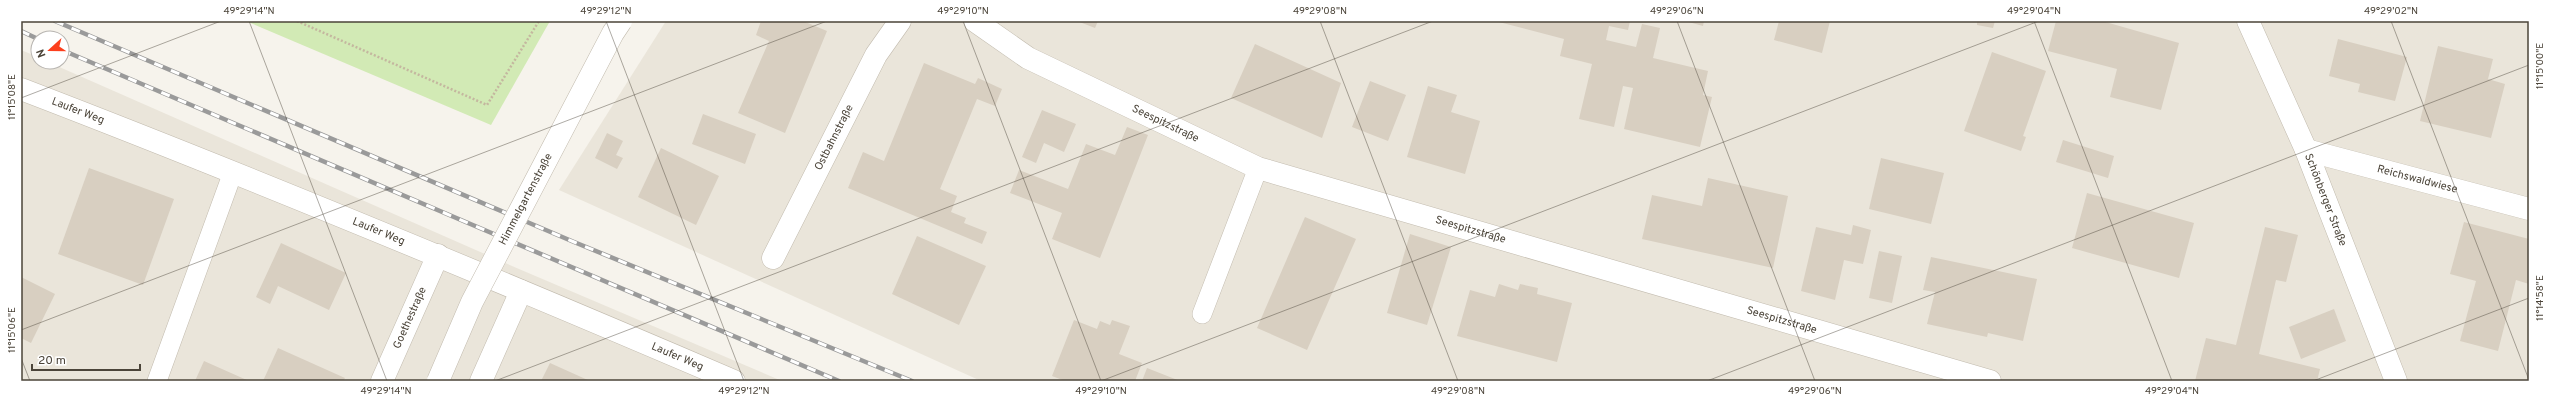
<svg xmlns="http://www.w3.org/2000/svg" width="2550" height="402" font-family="Overpass,sans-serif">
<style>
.residential{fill:#eae5da}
.green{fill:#d2eab5}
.building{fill:#d8cfc1}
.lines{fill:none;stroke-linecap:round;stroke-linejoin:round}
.service-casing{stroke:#c2bbae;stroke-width:20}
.minor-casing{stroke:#c2bbae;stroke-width:23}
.path{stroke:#c4b79f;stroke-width:2.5;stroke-dasharray:2 2;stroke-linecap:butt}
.service{stroke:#fff;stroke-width:19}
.minor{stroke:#fff;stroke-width:22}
.rail-casing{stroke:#9a9a9a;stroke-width:4.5}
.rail{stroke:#fff;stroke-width:3;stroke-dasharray:9;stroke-linecap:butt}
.tertiary-bridge-casing{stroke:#c2bbae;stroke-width:23;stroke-linecap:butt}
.tertiary-bridge{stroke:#fff;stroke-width:22}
.ticks{fill:none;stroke:#4b4439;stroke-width:1;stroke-opacity:0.45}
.labels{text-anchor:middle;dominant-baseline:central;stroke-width:3;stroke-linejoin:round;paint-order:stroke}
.street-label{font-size:11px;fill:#4b4439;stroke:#fff}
.neatline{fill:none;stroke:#4b4439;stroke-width:1.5}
.ticks-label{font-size:10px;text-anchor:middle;fill:#4b4439}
</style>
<rect width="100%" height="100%" fill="#f6f3ec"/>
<g class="residential">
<path d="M666 21H2529V381H981L559 190Z"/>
<path d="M21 50 38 57V62H48L519 269 782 381H21Z"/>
</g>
<path class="green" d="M246 21H550L491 125Z"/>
<g class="building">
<path d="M761 21H803L827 31 785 133 738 113 769 41 756 35Z"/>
<path d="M1077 21H1098L1095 28Z"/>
<path d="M1495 21H1630L1628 30 1609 26 1606 40 1636 47 1642 24 1660 28 1653 58 1708 71 1703 95 1712 97 1700 147 1624 129 1633 88 1623 86 1614 127 1579 119 1592 64 1560 56 1564 39Z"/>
<path d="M1685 21H1704L1703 26Z"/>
<path d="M1779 21H1830L1822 53 1774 40Z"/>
<path d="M1977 21H1995L1993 28 1977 25Z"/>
<path d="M2056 21H2102L2179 43 2161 110 2110 97 2117 69 2048 51Z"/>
<path d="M2338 39 2407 57 2395 101 2358 92 2360 84 2329 76Z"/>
<path d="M1255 44 1341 83 1322 138 1231 98Z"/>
<path d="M2438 46 2493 59 2488 79 2505 84 2491 138 2420 121Z"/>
<path d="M1992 52 2046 71 2023 136 2026 137 2021 151 1964 131Z"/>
<path d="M924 63 975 84 978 78 1002 89 995 106 977 99 940 189 957 196 951 212 966 218 964 223 987 232 982 244 848 188 863 152 884 161Z"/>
<path d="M1370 81 1406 95 1388 141 1352 127Z"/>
<path d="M1428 86 1457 95 1451 112 1480 121 1465 174 1407 157Z"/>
<path d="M1042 110 1076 124 1064 152 1044 143 1036 163 1022 157Z"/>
<path d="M703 114 756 134 745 164 692 144Z"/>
<path d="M1127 127 1148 135 1100 258 1052 239 1062 213 1010 193 1019 170 1068 189 1086 144 1115 155Z"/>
<path d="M607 133 623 141 616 155 623 158 617 169 595 158Z"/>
<path d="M2063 140 2114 156 2108 178 2056 162Z"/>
<path d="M661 148 719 176 696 225 638 197Z"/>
<path d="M1881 158 1944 173 1931 224 1869 209Z"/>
<path d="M89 168 174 199 143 285 58 254Z"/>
<path d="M1708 178 1788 196 1773 268 1642 239 1652 195 1702 206Z"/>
<path d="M2087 193 2194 223 2179 278 2072 248Z"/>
<path d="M1305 217 1356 239 1307 350 1257 328Z"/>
<path d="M2464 222 2529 239V284L2516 280 2498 351 2460 341 2476 281 2450 274Z"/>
<path d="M1853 225 1871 230 1863 264 1844 260 1835 300 1801 291 1816 227 1851 235Z"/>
<path d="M2265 227 2298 235 2286 282 2276 280 2259 354 2320 369 2317 381H2195L2206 338 2236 345Z"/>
<path d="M1410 234 1451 247 1427 325 1387 313Z"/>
<path d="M917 236 986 266 959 325 892 294Z"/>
<path d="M281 243 346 273 329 310 278 286 270 304 256 297Z"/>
<path d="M1879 251 1902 256 1892 303 1869 298Z"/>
<path d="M1931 257 2037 279 2023 341 1988 333 1987 337 1927 324 1935 292 1923 290Z"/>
<path d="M21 277 55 294 31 343 21 338Z"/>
<path d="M1499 284 1518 290 1520 284 1538 288 1537 294 1572 303 1557 362 1457 336 1470 290 1495 297Z"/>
<path d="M2334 309 2346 341 2301 359 2289 327Z"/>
<path d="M1074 320 1097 329 1100 321 1110 325 1112 320 1130 326 1119 354 1142 363 1135 381H1065L1052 376Z"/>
<path d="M278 348 345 378 343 381H263Z"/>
<path d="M204 361 249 381H195Z"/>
<path d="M550 363 590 381H541Z"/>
<path d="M1147 368 1180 381H1142Z"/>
</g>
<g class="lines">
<defs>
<g id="service">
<path d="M1202 314 1258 168"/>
<path d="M157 381 233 172"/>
</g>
<g id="minor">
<path id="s1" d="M975 21 1028 58 1258 168 1990 381"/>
<path id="s2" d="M2248 21 2306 150 2396 381"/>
<path id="s3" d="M21 89C261 181 498 280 734 381"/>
<path id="s4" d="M2306 150 2529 209"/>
<path id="s5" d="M773 258 876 55 900 21"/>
<path id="s6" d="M382 381 438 255"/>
<path d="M481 381 521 291"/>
</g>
</defs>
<use href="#service" class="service-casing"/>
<use href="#minor" class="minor-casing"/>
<path class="path" d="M297 21 487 105 539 21"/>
<use href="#service" class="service"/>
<use href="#minor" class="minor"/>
<defs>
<g id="rail">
<path d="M55 21 574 242 912 381"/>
<path d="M21 31 38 39"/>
<path d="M62 50 839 381"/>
</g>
</defs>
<use href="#rail" class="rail-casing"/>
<use href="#rail" class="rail"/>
<defs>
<g id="tertiary-bridge">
<path id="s7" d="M438 381 472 302 613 33 621 21"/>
</g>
</defs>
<use href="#tertiary-bridge" class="tertiary-bridge-casing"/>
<use href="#tertiary-bridge" class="tertiary-bridge"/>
</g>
<path class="ticks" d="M249 21 387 381M606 21 744 381M963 21 1101 381M1320 21 1458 381M1677 21 1815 381M2034 21 2172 381M2391 21 2529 380M21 98 221 21M21 330 827 21M21 358 30 381M495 381 1433 21M1101 381 2039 21M1707 381 2529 65M2313 381 2529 298"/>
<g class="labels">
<g class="street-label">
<text stroke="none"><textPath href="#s3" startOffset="61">Laufer Weg</textPath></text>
<text stroke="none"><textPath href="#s1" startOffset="217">Seespitzstraße</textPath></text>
<text stroke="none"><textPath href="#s5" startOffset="135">Ostbahnstraße</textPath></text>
<text stroke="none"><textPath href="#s4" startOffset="115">Reichswaldwiese</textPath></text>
<text stroke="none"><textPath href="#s7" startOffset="202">Himmelgartenstraße</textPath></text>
<text stroke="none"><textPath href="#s2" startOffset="195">Schönberger Straße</textPath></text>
<text stroke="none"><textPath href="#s1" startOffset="541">Seespitzstraße</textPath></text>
<text stroke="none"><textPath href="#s3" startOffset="385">Laufer Weg</textPath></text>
<text stroke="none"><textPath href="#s6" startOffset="69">Goethestraße</textPath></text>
<text stroke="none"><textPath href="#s1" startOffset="865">Seespitzstraße</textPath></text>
<text stroke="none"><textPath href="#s3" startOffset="709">Laufer Weg</textPath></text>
</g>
</g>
<rect width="2550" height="402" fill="none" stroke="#ffffff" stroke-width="44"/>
<g transform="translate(50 50) rotate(249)"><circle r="19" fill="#ffffff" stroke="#b7b4b0"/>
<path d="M0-3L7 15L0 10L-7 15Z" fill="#fc3f1d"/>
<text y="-6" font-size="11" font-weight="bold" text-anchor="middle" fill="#4b4439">N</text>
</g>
<path d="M32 364v6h108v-6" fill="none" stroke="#4b4439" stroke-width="2"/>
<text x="38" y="364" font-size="12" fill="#4b4439" stroke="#ffffff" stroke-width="3" paint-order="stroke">20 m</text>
<rect x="22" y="22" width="2506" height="358" class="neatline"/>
<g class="ticks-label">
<text x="249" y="14">49°29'14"N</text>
<text x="606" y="14">49°29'12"N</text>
<text x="963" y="14">49°29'10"N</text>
<text x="1320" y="14">49°29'08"N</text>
<text x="1677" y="14">49°29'06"N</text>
<text x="2034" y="14">49°29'04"N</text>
<text x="2391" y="14">49°29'02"N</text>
<text transform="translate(2539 66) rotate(-90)" y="4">11°15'00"E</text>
<text transform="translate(11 97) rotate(-90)" y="4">11°15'08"E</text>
<text transform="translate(2539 298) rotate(-90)" y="4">11°14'58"E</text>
<text transform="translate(11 330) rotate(-90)" y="4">11°15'06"E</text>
<text x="386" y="394">49°29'14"N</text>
<text x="744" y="394">49°29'12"N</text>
<text x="1101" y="394">49°29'10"N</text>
<text x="1458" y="394">49°29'08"N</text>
<text x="1815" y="394">49°29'06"N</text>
<text x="2172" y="394">49°29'04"N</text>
</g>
</svg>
